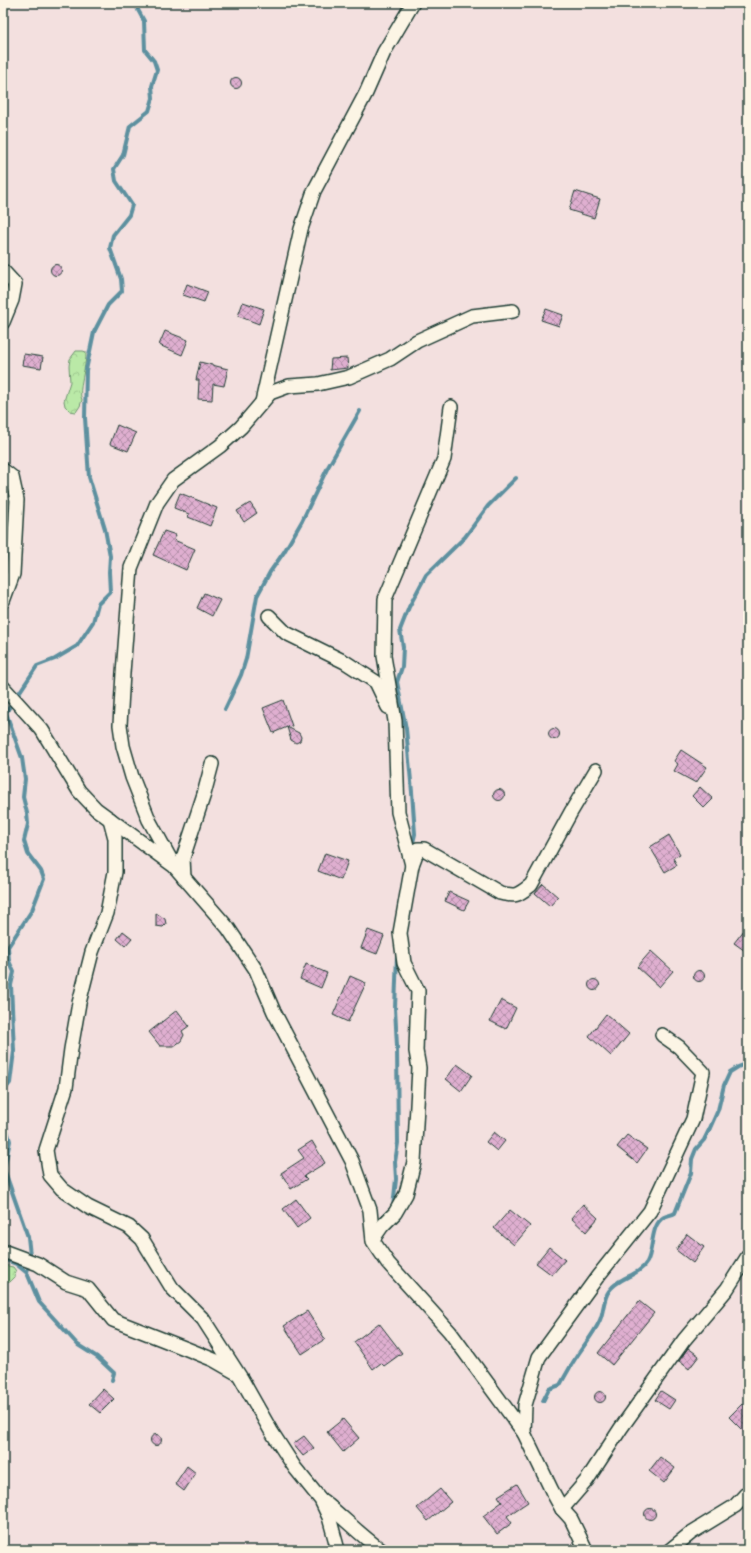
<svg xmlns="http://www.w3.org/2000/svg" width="751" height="1553" font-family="'Patrick Hand',sans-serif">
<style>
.forest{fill:url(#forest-crowns);stroke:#6c936e}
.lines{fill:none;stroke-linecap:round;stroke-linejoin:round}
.stream{stroke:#5d909f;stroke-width:4}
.building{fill:url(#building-cross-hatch);stroke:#1f3d34}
.minor-casing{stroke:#1f3d34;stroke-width:16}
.minor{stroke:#fcf5e5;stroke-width:13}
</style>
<defs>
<pattern id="forest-crowns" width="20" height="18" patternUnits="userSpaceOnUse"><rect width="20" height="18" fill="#bae9a7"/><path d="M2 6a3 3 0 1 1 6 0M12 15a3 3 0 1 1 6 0" fill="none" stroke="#9fc990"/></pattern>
<pattern id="building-cross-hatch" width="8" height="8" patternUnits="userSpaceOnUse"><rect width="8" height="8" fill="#dfafd0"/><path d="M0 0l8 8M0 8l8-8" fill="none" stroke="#b490aa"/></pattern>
</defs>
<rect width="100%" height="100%" fill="#f3e0df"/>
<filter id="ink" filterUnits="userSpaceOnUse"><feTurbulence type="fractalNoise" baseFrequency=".025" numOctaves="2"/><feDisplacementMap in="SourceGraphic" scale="8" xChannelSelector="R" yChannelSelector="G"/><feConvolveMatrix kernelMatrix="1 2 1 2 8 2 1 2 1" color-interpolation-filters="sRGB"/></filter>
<g filter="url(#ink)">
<g class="forest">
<path d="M76 351H83L86 352C87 366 77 391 82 400L80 406 76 412 70 411 65 406 64 401 70 382 69 366 70 359Z"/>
<path d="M3 1265 13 1267 16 1271 15 1277 10 1282 3 1283Z"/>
</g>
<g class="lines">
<g class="stream">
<path d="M225 709 241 675 246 659 257 596 270 572 284 552 302 521 328 467 360 411"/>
<path d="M3 717 37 666 55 659 77 646 93 622 98 604 110 592 109 572 110 556 105 529 89 477 85 418 86 370 94 332 108 305 122 291 121 279 110 248 113 235 129 215 132 205 116 181 114 169 123 155 130 126 149 111 153 98 152 86 157 70 154 61 145 50 144 21 138 10 136 3"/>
<path d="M412 847 415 834 412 792 406 729 397 682 402 667 403 647 400 630 409 607 426 575 465 537 488 506 516 478"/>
<path d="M3 1092 10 1083 14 1051 11 985 14 972 9 961 8 947 32 910 44 879 41 871 28 854 24 841 28 824 27 813 23 797 25 779 22 758 6 713"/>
<path d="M3 1116 10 1141 4 1169 28 1237 30 1255 27 1273"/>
<path d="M393 1207 396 1179 395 1162 398 1143 397 1046 395 1008 397 954"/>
<path d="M3 1259 16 1264 27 1273 39 1302 78 1345 97 1357 114 1373 112 1380"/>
<path d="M543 1401 549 1389 560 1385C565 1376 570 1367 575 1359 583 1346 594 1334 600 1320 604 1311 603 1299 609 1291 618 1277 639 1276 647 1262 654 1249 650 1225 664 1217 668 1215 672 1215 675 1213L691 1173 692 1159 696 1149 704 1140 710 1128 718 1110 724 1085 730 1072 738 1067 748 1063"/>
</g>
</g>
<g class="building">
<circle cx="236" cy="83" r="5.5"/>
<path d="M575 191 600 199 594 218 569 210Z"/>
<circle cx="56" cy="270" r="5.5"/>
<path d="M187 284 208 292 204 302 183 295Z"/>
<path d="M243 302 264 309 259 324 238 316Z"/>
<path d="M546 309 563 315 559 326 541 320Z"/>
<path d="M165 331 188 340 182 355 159 345Z"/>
<path d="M24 354 43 357 41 368 22 365Z"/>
<path d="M347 358 348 368 330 370 331 359Z"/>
<path d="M200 362 228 369 224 386 213 384 212 400 198 399 199 380H196Z"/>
<path d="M117 425 136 433 128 451 110 444Z"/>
<path d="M180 493 217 508 210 526 188 517 189 514 174 508Z"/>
<path d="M250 503 257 513 244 522 237 511Z"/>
<path d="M164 531 176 535 174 540 195 549 186 570 153 555Z"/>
<path d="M204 593 220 600 212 616 197 608Z"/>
<path d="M283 700 292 726 287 727 299 733 301 737 300 741 296 743 291 740 287 727 273 733 263 708Z"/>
<circle cx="554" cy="734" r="5.5"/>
<path d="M681 750 707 767 696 783 674 771 678 764 674 761Z"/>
<path d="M700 787 713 799 704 808 692 796Z"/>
<circle cx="499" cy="795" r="5.5"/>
<path d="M669 835 680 854 673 858 677 865 665 872 650 847Z"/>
<path d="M325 853 348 861 341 880 318 871Z"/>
<path d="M543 884 558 897 550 906 535 893Z"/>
<path d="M449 892 469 901 464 910 445 901Z"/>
<path d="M156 913 165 919 166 924 163 927 156 926Z"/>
<path d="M748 925V953L734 943Z"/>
<path d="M368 930 384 936 377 954 361 948Z"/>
<path d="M123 931 132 938 125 946 117 939Z"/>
<path d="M651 951 673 971 659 987 637 967Z"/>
<path d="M306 964 327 973 321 988 300 979Z"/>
<circle cx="699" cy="976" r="5.5"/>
<path d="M350 976 366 983 348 1022 333 1015Z"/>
<circle cx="594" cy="985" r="5.5"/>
<path d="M501 1000 516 1008 506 1029 490 1021Z"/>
<path d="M177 1010 189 1026 182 1031 184 1035 181 1041 174 1046H160L149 1032Z"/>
<path d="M606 1014 629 1034 611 1056 589 1036Z"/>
<path d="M457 1064 472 1075 461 1091 446 1079Z"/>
<path d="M494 1132 505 1141 497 1151 486 1142Z"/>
<path d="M627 1135 647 1149 637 1163 617 1147Z"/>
<path d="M312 1141 325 1163 304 1176 307 1179 291 1189 281 1173 304 1158 298 1150Z"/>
<path d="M296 1199 310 1218 297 1228 283 1209Z"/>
<path d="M583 1204 598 1218 586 1232 571 1218Z"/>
<path d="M510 1210 530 1226 514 1245 494 1228Z"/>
<path d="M687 1234 704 1247 693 1263 676 1250Z"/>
<path d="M549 1247 565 1260 552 1275 536 1263Z"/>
<path d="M639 1301 654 1313 612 1365 598 1353Z"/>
<path d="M307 1311 325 1339 302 1354 284 1326Z"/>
<path d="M379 1323 402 1353 384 1366 381 1363 373 1369 354 1342Z"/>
<path d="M688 1348 699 1356 689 1369 679 1361Z"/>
<path d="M103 1389 114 1399 100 1413 89 1404Z"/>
<path d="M661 1391 675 1400 669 1409 655 1400Z"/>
<circle cx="600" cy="1397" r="5.5"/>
<path d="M742 1404 748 1410V1436L729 1417Z"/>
<path d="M343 1419 359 1438 343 1452 327 1432Z"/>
<circle cx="156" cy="1440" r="5.5"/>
<path d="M304 1436 314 1448 303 1456 293 1444Z"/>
<path d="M660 1457 675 1468 664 1483 649 1471Z"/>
<path d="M187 1466 196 1473 184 1491 175 1484Z"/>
<path d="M517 1484 528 1502 507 1516 512 1523 497 1534 483 1516 502 1502 498 1496Z"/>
<path d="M440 1489 451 1502 428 1521 417 1508Z"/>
<circle cx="650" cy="1514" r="5.5"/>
</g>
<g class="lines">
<defs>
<g id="minor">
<path d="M3 271 15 284 12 300 3 322"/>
<path d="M262 402 301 229 314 191 366 93 384 52 413 3"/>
<path d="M3 470 12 477 17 500 13 574 3 601"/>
<path d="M269 616 286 633 345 662 376 682 388 707"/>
<path d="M3 687 42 730 79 791 96 809 174 866 228 928 256 970 274 1012 352 1161 370 1210 373 1241 388 1263 450 1332 524 1433 552 1491 562 1509 571 1519 586 1550"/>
<path d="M110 819 115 838V872L107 913 92 952 79 1003 71 1049 66 1088 46 1150 50 1175 62 1189 88 1207 129 1227 142 1239 172 1288 203 1319 241 1378 271 1431 295 1468 321 1500 329 1517 338 1550"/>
<path d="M172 862 149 820 132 777 123 746 120 725 123 673 131 568 157 503 173 480 220 446 241 427 270 393 289 386 318 384 349 377 390 359 417 341 472 316 513 311"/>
<path d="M412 865 398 812 395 721 384 656 385 599 444 459 451 407"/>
<path d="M184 878 183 858 204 794 212 764"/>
<path d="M373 1239 382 1226 395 1213 406 1194 414 1162 419 1068 416 1051 418 991 404 963 400 933 412 865 418 849H424L500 893C517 897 518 895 531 885L571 812 596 770"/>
<path d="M3 1251 38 1264 66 1282 88 1289 113 1320 187 1349 214 1360 235 1372"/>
<path d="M524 1433 525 1405 539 1357 598 1276 650 1211 693 1119 703 1072 679 1047 662 1035"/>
<path d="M323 1501C343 1517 360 1535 381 1550"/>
<path d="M562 1509 587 1480 621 1428 684 1340 727 1289 748 1256"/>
<path d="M670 1550 691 1533 735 1506 748 1492"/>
</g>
</defs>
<use href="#minor" class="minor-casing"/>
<use href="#minor" class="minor"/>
</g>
</g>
<rect width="751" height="1553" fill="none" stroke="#fcf5e5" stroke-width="16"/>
<rect x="8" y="8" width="735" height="1537" fill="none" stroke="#1f3d34" stroke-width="1.5" filter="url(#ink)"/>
</svg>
